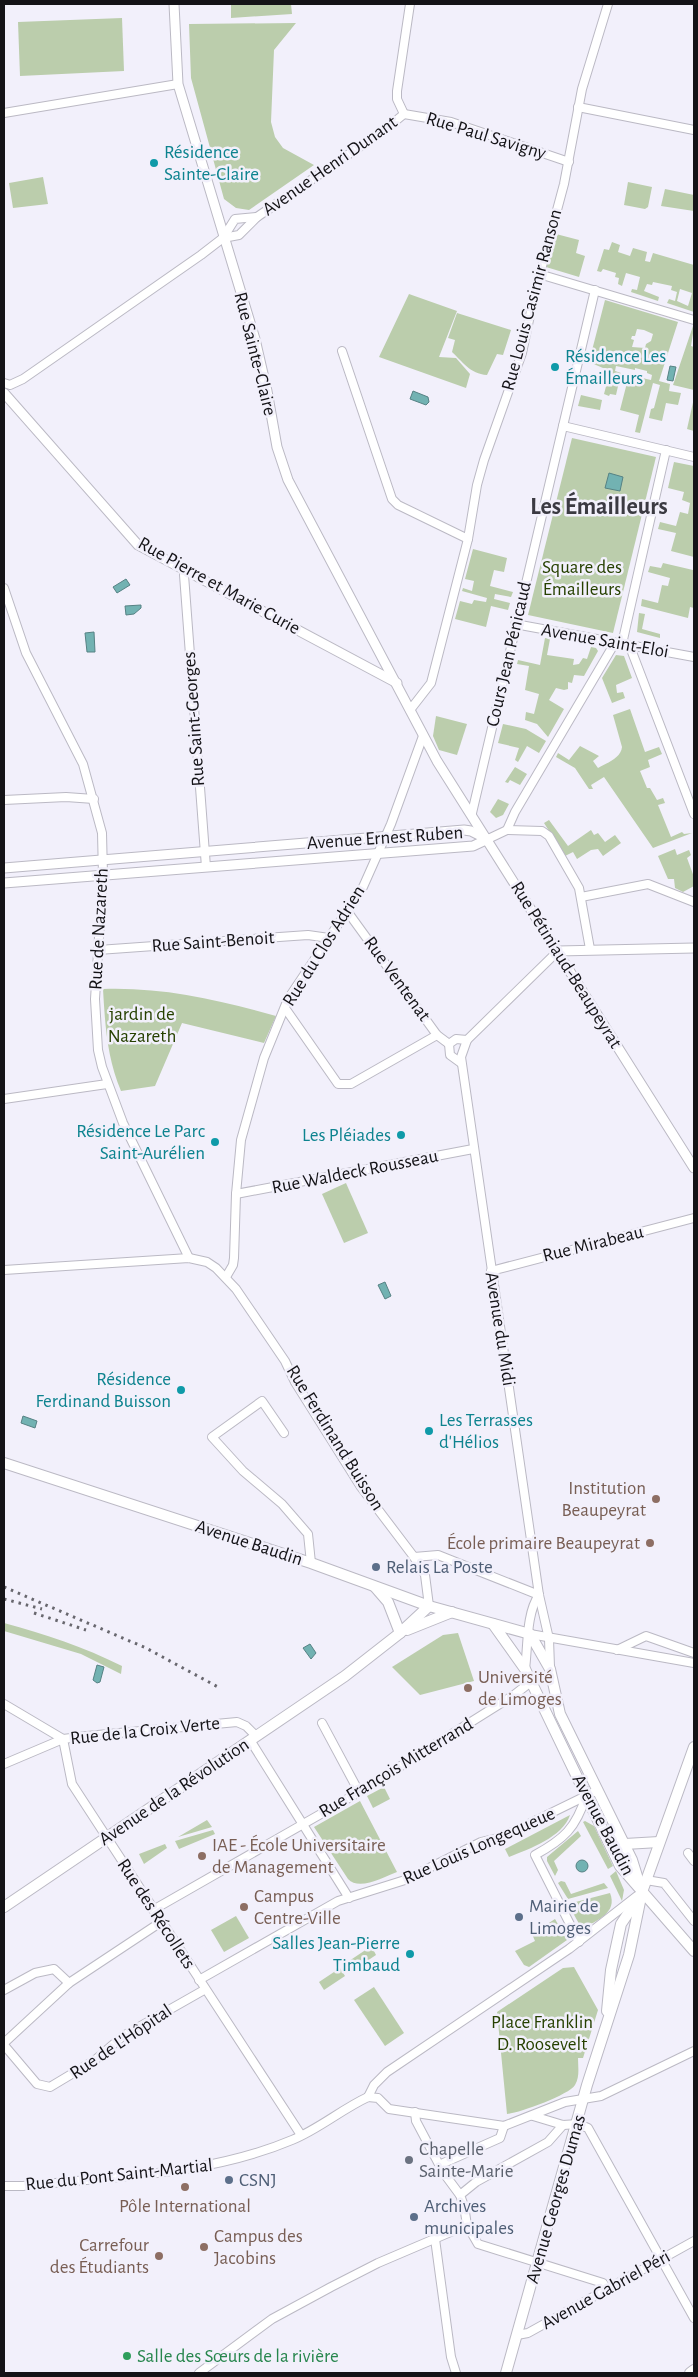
<svg xmlns="http://www.w3.org/2000/svg" width="698" height="2377" font-family="'Alegreya Sans',sans-serif">
<style>
.green{fill:#bbcdac;fill-rule:evenodd}
.water{fill:#72b2b2;stroke:#568284}
.lines{fill:none;stroke-linecap:round;stroke-linejoin:round}
.minor-casing{stroke:#bbb9c4;stroke-width:10}
.tertiary-casing{stroke:#bbb9c4;stroke-width:11}
.secondary-casing{stroke:#bbb9c4;stroke-width:12}
.minor{stroke:#fff;stroke-width:8}
.tertiary{stroke:#fff;stroke-width:9}
.secondary{stroke:#fff;stroke-width:10}
.rail{stroke:#68676e;stroke-width:3;stroke-dasharray:2.5 5;stroke-linecap:butt}
.culture-dot{fill:#0f9aa8;stroke:#f2f0fb;stroke-width:2}
.education-dot{fill:#8d6e63;stroke:#f2f0fb;stroke-width:2}
.service-dot{fill:#5c6f8a;stroke:#f2f0fb;stroke-width:2}
.worship-dot{fill:#6b7280;stroke:#f2f0fb;stroke-width:2}
.leisure-dot{fill:#2e9e5b;stroke:#f2f0fb;stroke-width:2}
.labels{text-anchor:middle;dominant-baseline:central;stroke-width:5;stroke-linejoin:round;paint-order:stroke}
.street-label{font-size:19px;fill:#141317;stroke:#f2f0fb}
.culture-label{font-size:19px;fill:#0d838f;stroke:#f2f0fb;text-anchor:end}
.park-label{font-size:19px;fill:#264000;stroke:#f2f0fb}
.education-label{font-size:19px;fill:#785e54;stroke:#f2f0fb;text-anchor:start}
.service-label{font-size:19px;fill:#4e5e75;stroke:#f2f0fb;text-anchor:start}
.worship-label{font-size:19px;fill:#5b616d;stroke:#f2f0fb;text-anchor:start}
.leisure-label{font-size:19px;fill:#27864d;stroke:#f2f0fb;text-anchor:start}
.district-label{font-size:24px;font-weight:bold;fill:#3b3a42;stroke:#f2f0fb}
</style>
<rect width="100%" height="100%" fill="#f2f0fb"/>
<g class="green">
<path d="M231 4H291L292 14 231 18Z"/>
<path d="M122 18 124 71 20 76 18 22Z"/>
<path d="M296 23 274 50 271 122 275 137 283 148 314 165 249 210 236 208 224 199 191 78 189 24Z"/>
<path d="M43 177 48 204 13 208 9 183Z"/>
<path d="M628 182 652 187 648 207 645 209 624 205Z"/>
<path d="M665 189 694 195V211L661 206Z"/>
<path d="M556 234 579 240 576 253 585 256 579 277 546 267Z"/>
<path d="M612 242 620 245 618 252 630 256 633 248 647 252 645 261 650 262 653 253 694 265V312L667 303 669 299 675 301 677 292 671 290 672 286 653 282 652 285 647 284 644 291 659 297 658 301 631 292 632 289 637 290 640 277 626 273 622 286 618 284 619 278 615 277 616 273 603 269 601 272 597 271 604 249 609 250ZM680 289 692 293 688 306 677 301Z"/>
<path d="M409 294 457 311 439 357 456 358 470 374 466 388 379 357Z"/>
<path d="M605 300 678 322 659 381 670 384 669 391 681 393 678 405 666 403 662 421 649 418 651 409 654 408 660 385 653 383 640 433 635 432 639 415 620 410 629 375 651 380 652 375 647 373V371L635 368V370L616 366 615 371 621 373 616 395 610 394 609 396 604 394 610 371 589 362ZM637 329 644 330 653 334 651 341 646 344 645 348 632 347 634 340 631 339 632 336H635Z"/>
<path d="M457 313 511 330 503 355 497 354 487 375C470 374 462 361 452 352L455 340 448 338Z"/>
<path d="M693 326 694 327 691 346 694 347V390L673 385Z"/>
<path d="M581 395 602 400 600 410 578 406Z"/>
<path d="M694 398V431L687 429Z"/>
<path d="M572 438 656 457 613 633 528 615Z"/>
<path d="M674 462 694 466V557L671 551 676 533 658 529 660 522 676 526 680 512 688 514 690 503 682 500 684 492 668 488Z"/>
<path d="M473 549 507 558 504 572 494 570 490 586 513 592 511 597 495 594 494 599 510 603 508 610 491 606 486 627 455 619 460 601 472 604 474 600 486 602 487 598 462 591 463 588 472 591 474 581 465 579Z"/>
<path d="M663 563 693 570 694 567V608L690 607 688 618 641 606 642 599 658 603 662 585 668 586 670 578 648 572 650 566 661 568Z"/>
<path d="M639 613 645 614 642 629 660 634V638L637 632Z"/>
<path d="M545 638 550 639 547 655 574 659 573 665 579 664 583 658 587 659 591 647 596 648 598 651 584 676 574 675 572 683 568 682V689L564 690 556 688 549 700 564 709 548 737 537 724 525 720 526 712 534 714 539 694 525 690 529 666 517 664 518 660 540 665Z"/>
<path d="M616 655 624 656 632 678 616 685 617 693 623 692 625 698 612 703 602 678Z"/>
<path d="M630 709 645 752 659 747 662 754 648 760 650 767 640 771 647 788H650L657 800 663 798 665 803 658 805 671 837 682 832 684 834 692 833 653 848 604 777 591 785 593 789H589L575 768 556 757 558 753 569 760 580 746 599 756 593 761 598 768C607 763 621 758 622 747L613 715Z"/>
<path d="M436 716 467 724 457 755 439 750 433 736Z"/>
<path d="M503 724 526 729 546 741 539 753 527 746 518 762 515 760 519 748 498 743Z"/>
<path d="M515 767 527 774 520 785 510 780 508 783 505 782Z"/>
<path d="M498 799 509 804 503 815 496 818 490 812Z"/>
<path d="M549 820 568 846 591 830 594 835 598 833 605 842 615 835 621 843 603 856 598 849 591 850 577 859 573 852 565 856 544 823Z"/>
<path d="M675 849 677 855 689 850 691 855 687 858 694 877V886L683 892 675 888 674 879H668L658 856Z"/>
<path d="M103 989C163 987 219 1000 276 1016L264 1043 182 1023 155 1086 121 1091C107 1058 105 1024 103 989Z"/>
<path d="M346 1183 368 1233 344 1243 322 1194Z"/>
<path d="M4 1623C45 1634 84 1647 122 1666L121 1674 81 1654 4 1631Z"/>
<path d="M458 1633 474 1681 420 1695 392 1667 443 1635Z"/>
<path d="M384 1787 390 1799 373 1808 367 1796Z"/>
<path d="M360 1801 397 1872C384 1877 359 1891 348 1879L314 1827Z"/>
<path d="M570 1815C563 1837 529 1849 509 1857L505 1849Z"/>
<path d="M207 1820 212 1827 178 1837Z"/>
<path d="M585 1821 594 1826 613 1866 608 1869 583 1822Z"/>
<path d="M213 1830 215 1834 179 1849 175 1841Z"/>
<path d="M578 1831 581 1836 554 1861 558 1870 555 1876 547 1861V1857Z"/>
<path d="M165 1844 167 1848 144 1864 139 1854Z"/>
<path d="M616 1871 624 1890 622 1901 610 1876Z"/>
<path d="M561 1881 565 1882 571 1894 604 1883 608 1888 568 1899 558 1883Z"/>
<path d="M610 1893C618 1913 597 1920 582 1929L568 1904Z"/>
<path d="M236 1916 249 1938 224 1952 211 1930Z"/>
<path d="M555 1919 567 1940 529 1967 524 1965 515 1951 535 1941 532 1934Z"/>
<path d="M367 1949 374 1951 376 1955 355 1969 349 1961Z"/>
<path d="M574 1967 598 2010 583 2058H578C578 2067 580 2077 575 2085 569 2095 519 2113 507 2114L497 2012 563 1968Z"/>
<path d="M340 1968 345 1976 324 1990 319 1982Z"/>
<path d="M374 1987 404 2033 385 2046 354 2000Z"/>
</g>
<g class="water">
<path d="M670 366 676 367 673 381 667 380Z"/>
<path d="M413 391 428 397 429 402 426 405 410 399Z"/>
<path d="M609 473 623 477 620 491 605 488Z"/>
<path d="M126 579 130 585 117 593 113 587Z"/>
<path d="M141 605V608L134 614 126 615 125 606Z"/>
<path d="M94 632 95 652H87L85 633Z"/>
<path d="M385 1282 391 1296 385 1299 378 1285Z"/>
<path d="M23 1416 37 1421 35 1428 21 1423Z"/>
<path d="M310 1644 316 1653 311 1659 303 1648Z"/>
<path d="M97 1665 104 1667 100 1682 97 1683 93 1680Z"/>
<circle cx="582" cy="1866" r="6"/>
</g>
<g class="lines">
<defs>
<g id="minor">
<path d="M578 107 694 130"/>
<path d="M4 113 178 84"/>
<path d="M404 114 451 122 569 162"/>
<path d="M404 114 397 99V91L410 4"/>
<path d="M223 238 239 235 257 217 387 128 404 114"/>
<path d="M539 274 694 320"/>
<path d="M342 351 392 499 398 505 468 539"/>
<path d="M4 383 10 385 23 379 201 255 223 238 235 219 257 217"/>
<path d="M563 426 694 457"/>
<path d="M187 571 184 575 206 867"/>
<path d="M4 588 26 653 83 764 102 833 103 875 95 999 98 1050 102 1067 123 1123 189 1258"/>
<path d="M515 624 694 657"/>
<path d="M622 644 666 450"/>
<path d="M634 646 632 652 694 814"/>
<path d="M410 710 431 683 468 539 477 485 484 460 522 353 535 292 564 184 582 89 608 4"/>
<path d="M4 800 66 797 94 799"/>
<path d="M472 813 595 290"/>
<path d="M507 830 542 831 549 836 579 888 590 949"/>
<path d="M488 839 507 830 515 812 613 646 622 644"/>
<path d="M581 897 648 884 694 902"/>
<path d="M347 911 437 1035 449 1044"/>
<path d="M98 950 308 935 329 938"/>
<path d="M285 1008 338 1084H351L437 1035"/>
<path d="M461 1063 450 1055 449 1044 456 1039 467 1040"/>
<path d="M4 1099 107 1084"/>
<path d="M236 1194 473 1149"/>
<path d="M4 1270 189 1258 207 1262 216 1268 236 1289 285 1361 295 1382 361 1487 414 1557 425 1575 429 1606"/>
<path d="M491 1271 694 1218"/>
<path d="M226 1277 233 1265 234 1258 236 1194 241 1140 264 1058 288 999 363 887 391 824 423 736"/>
<path d="M284 1433 262 1401 212 1437 243 1471 282 1504 308 1534 311 1563"/>
<path d="M414 1557 438 1555 539 1595"/>
<path d="M530 1634 694 1663"/>
<path d="M617 1650 646 1636 694 1653"/>
<path d="M550 1667 549 1639 539 1595 461 1057 467 1040 558 951"/>
<path d="M525 1669C528 1647 526 1613 539 1595"/>
<path d="M4 1704 63 1739"/>
<path d="M322 1723 359 1792"/>
<path d="M63 1739 72 1784 301 2135"/>
<path d="M250 1740 349 1898"/>
<path d="M4 1764 63 1739 87 1736 237 1722 246 1726 256 1736"/>
<path d="M688 1853 694 1861"/>
<path d="M646 1880 664 1883 694 1921"/>
<path d="M153 1910 361 1791 514 1695 532 1681"/>
<path d="M579 1942 535 1855C564 1839 576 1828 586 1796"/>
<path d="M199 1980 338 1901 405 1880 481 1842 502 1837 598 1790"/>
<path d="M4 1990 35 1973 54 1969 69 1983"/>
<path d="M4 2043 69 1983 161 1922"/>
<path d="M4 2045 37 2084 50 2087 95 2060 123 2036 204 1990"/>
<path d="M368 2097 378 2098 389 2109 504 2126 565 2102 601 2096 694 2051"/>
<path d="M368 2097 374 2085 387 2072 569 1949 637 1896"/>
<path d="M533 2116 563 2125 578 2124 588 2128 694 2318"/>
<path d="M439 2165 500 2138 504 2126"/>
<path d="M4 2186H23C113 2176 207 2176 292 2140 319 2129 342 2109 368 2097"/>
<path d="M460 2195 476 2182 548 2142 563 2125"/>
<path d="M467 2225 478 2244 603 2283 608 2290"/>
<path d="M435 2239 451 2357 456 2373"/>
<path d="M517 2335 528 2333 694 2241"/>
<path d="M199 2373 272 2319 331 2287 378 2263 467 2225 464 2206 460 2195 443 2172 416 2121 415 2112"/>
</g>
<g id="tertiary">
<path d="M174 4 178 84 255 339 267 391 277 447 288 480 437 761 694 1168"/>
<path d="M4 393 138 545 397 683"/>
<path d="M4 868 464 830 471 831 487 839"/>
<path d="M4 883 473 846 488 839"/>
<path d="M558 951 694 948"/>
</g>
<g id="secondary">
<path d="M4 1463 311 1563 429 1606 530 1634 550 1669 560 1714 632 1860 642 1892"/>
<path d="M375 1587 388 1602 400 1633"/>
<path d="M493 1624 525 1669 620 1866 694 1951"/>
<path d="M407 1630 452 1612"/>
<path d="M625 1844 659 1842"/>
<path d="M4 1907 345 1676 400 1633 429 1606"/>
<path d="M607 2011 611 1970 621 1924 639 1897"/>
<path d="M506 2373 587 2085 629 1955 642 1892 694 1747"/>
<path d="M690 2373 694 2370"/>
</g>
</defs>
<use href="#minor" class="minor-casing"/>
<use href="#tertiary" class="tertiary-casing"/>
<use href="#secondary" class="secondary-casing"/>
<use href="#minor" class="minor"/>
<use href="#tertiary" class="tertiary"/>
<use href="#secondary" class="secondary"/>
<g class="rail">
<path d="M4 1587 146 1648 218 1687"/>
<path d="M4 1599 42 1609"/>
<path d="M34 1613 86 1630"/>
</g>
</g>
<g class="culture-dot">
<circle cx="154" cy="163" r="5"/>
<circle cx="555" cy="367" r="5"/>
<circle cx="401" cy="1135" r="5"/>
<circle cx="215" cy="1142" r="5"/>
<circle cx="181" cy="1390" r="5"/>
<circle cx="429" cy="1431" r="5"/>
<circle cx="410" cy="1954" r="5"/>
</g>
<g class="education-dot">
<circle cx="656" cy="1499" r="5"/>
<circle cx="650" cy="1543" r="5"/>
<circle cx="468" cy="1688" r="5"/>
<circle cx="202" cy="1856" r="5"/>
<circle cx="244" cy="1907" r="5"/>
<circle cx="185" cy="2187" r="5"/>
<circle cx="204" cy="2247" r="5"/>
<circle cx="159" cy="2256" r="5"/>
</g>
<g class="service-dot">
<circle cx="376" cy="1567" r="5"/>
<circle cx="519" cy="1917" r="5"/>
<circle cx="229" cy="2180" r="5"/>
<circle cx="414" cy="2217" r="5"/>
</g>
<circle class="worship-dot" cx="409" cy="2160" r="5"/>
<circle class="leisure-dot" cx="127" cy="2356" r="5"/>
<g class="labels">
<g class="street-label">
<text transform="translate(486 136) rotate(17)">Rue Paul Savigny</text>
<text transform="translate(330 166) rotate(-35)">Avenue Henri Dunant</text>
<text transform="translate(532 300) rotate(-75)">Rue Louis Casimir Ranson</text>
<text transform="translate(255 354) rotate(76)">Rue Sainte-Claire</text>
<text transform="translate(219 586) rotate(29)">Rue Pierre et Marie Curie</text>
<text transform="translate(605 641) rotate(10)">Avenue Saint-Eloi</text>
<text transform="translate(509 654) rotate(-77)">Cours Jean Pénicaud</text>
<text transform="translate(194 719) rotate(-94)">Rue Saint-Georges</text>
<text transform="translate(385 838) rotate(-4)">Avenue Ernest Ruben</text>
<text transform="translate(99 929) rotate(-87)">Rue de Nazareth</text>
<text transform="translate(213 942) rotate(-4)">Rue Saint-Benoit</text>
<text transform="translate(324 946) rotate(-58)">Rue du Clos Adrien</text>
<text transform="translate(566 965) rotate(58)">Rue Pétiniaud-Beaupeyrat</text>
<text transform="translate(397 979) rotate(54)">Rue Ventenat</text>
<text transform="translate(355 1172) rotate(-11)">Rue Waldeck Rousseau</text>
<text transform="translate(593 1244) rotate(-14)">Rue Mirabeau</text>
<text transform="translate(500 1329) rotate(81)">Avenue du Midi</text>
<text transform="translate(335 1438) rotate(58)">Rue Ferdinand Buisson</text>
<text transform="translate(249 1543) rotate(18)">Avenue Baudin</text>
<text transform="translate(145 1731) rotate(-6)">Rue de la Croix Verte</text>
<text transform="translate(396 1768) rotate(-31)">Rue François Mitterrand</text>
<text transform="translate(174 1792) rotate(-34)">Avenue de la Révolution</text>
<text transform="translate(603 1825) rotate(62)">Avenue Baudin</text>
<text transform="translate(479 1846) rotate(-24)">Rue Louis Longequeue</text>
<text transform="translate(156 1914) rotate(57)">Rue des Récollets</text>
<text transform="translate(121 2042) rotate(-34)">Rue de L'Hôpital</text>
<text transform="translate(119 2175) rotate(-6)">Rue du Pont Saint-Martial</text>
<text transform="translate(556 2199) rotate(-74)">Avenue Georges Dumas</text>
<text transform="translate(606 2290) rotate(-29)">Avenue Gabriel Péri</text>
</g>
<g class="culture-label">
<text x="164" y="152" text-anchor="start">Résidence<tspan x="164" dy="22">Sainte-Claire</tspan></text>
<text x="565" y="356" text-anchor="start">Résidence Les<tspan x="565" dy="22">Émailleurs</tspan></text>
<text x="205" y="1131">Résidence Le Parc<tspan x="205" dy="22">Saint-Aurélien</tspan></text>
<text x="391" y="1135">Les Pléiades</text>
<text x="171" y="1379">Résidence<tspan x="171" dy="22">Ferdinand Buisson</tspan></text>
<text x="439" y="1420" text-anchor="start">Les Terrasses<tspan x="439" dy="22">d'Hélios</tspan></text>
<text x="400" y="1943">Salles Jean-Pierre<tspan x="400" dy="22">Timbaud</tspan></text>
</g>
<g class="park-label">
<text x="582" y="567">Square des<tspan x="582" dy="22">Émailleurs</tspan></text>
<text x="142" y="1014">jardin de<tspan x="142" dy="22">Nazareth</tspan></text>
<text x="542" y="2022">Place Franklin<tspan x="542" dy="22">D. Roosevelt</tspan></text>
</g>
<g class="education-label">
<text x="646" y="1488" text-anchor="end">Institution<tspan x="646" dy="22">Beaupeyrat</tspan></text>
<text x="640" y="1543" text-anchor="end">École primaire Beaupeyrat</text>
<text x="478" y="1677">Université<tspan x="478" dy="22">de Limoges</tspan></text>
<text x="212" y="1845">IAE - École Universitaire<tspan x="212" dy="22">de Management</tspan></text>
<text x="254" y="1896">Campus<tspan x="254" dy="22">Centre-Ville</tspan></text>
<text x="185" y="2206" text-anchor="middle">Pôle International</text>
<text x="214" y="2236">Campus des<tspan x="214" dy="22">Jacobins</tspan></text>
<text x="149" y="2245" text-anchor="end">Carrefour<tspan x="149" dy="22">des Étudiants</tspan></text>
</g>
<g class="service-label">
<text x="386" y="1567">Relais La Poste</text>
<text x="529" y="1906">Mairie de<tspan x="529" dy="22">Limoges</tspan></text>
<text x="239" y="2180">CSNJ</text>
<text x="424" y="2206">Archives<tspan x="424" dy="22">municipales</tspan></text>
</g>
<g class="worship-label">
<text x="419" y="2149">Chapelle<tspan x="419" dy="22">Sainte-Marie</tspan></text>
</g>
<g class="leisure-label">
<text x="137" y="2356">Salle des Sœurs de la rivière</text>
</g>
<g class="district-label">
<text x="599" y="507">Les Émailleurs</text>
</g>
</g>
<rect width="698" height="2377" fill="none" stroke="#141317" stroke-width="10"/>
</svg>
